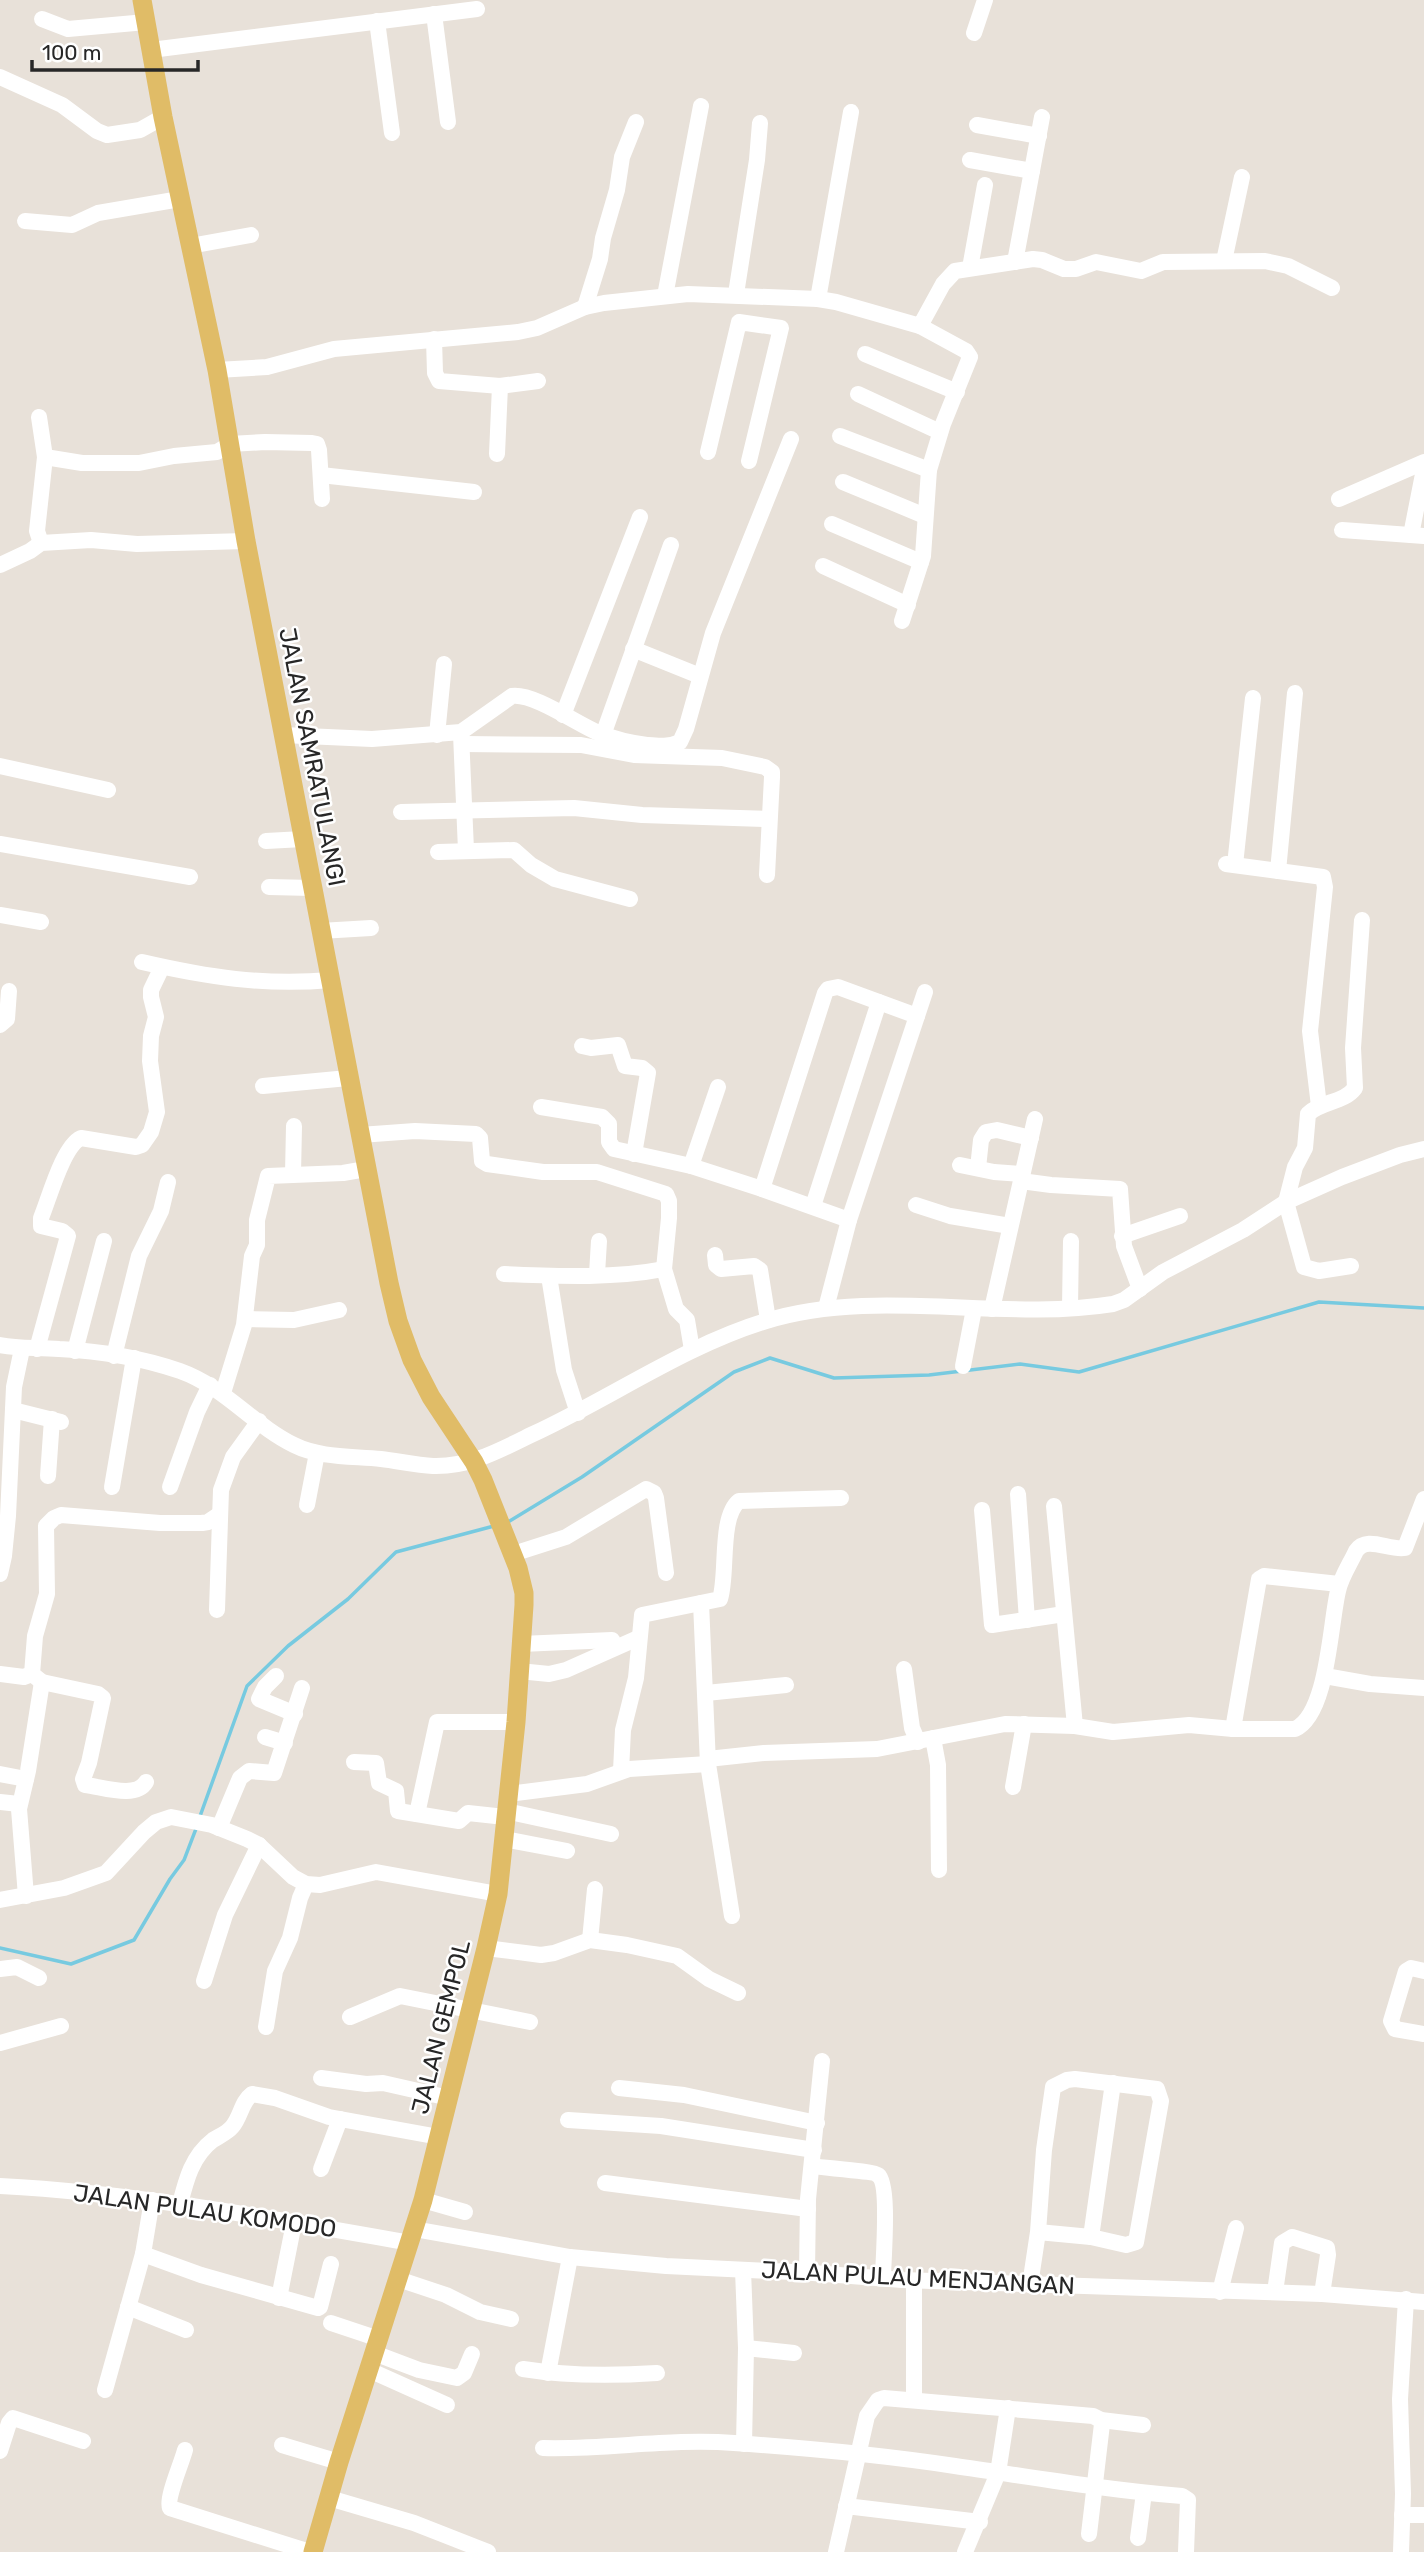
<svg xmlns="http://www.w3.org/2000/svg" width="1424" height="2552" font-family="Rubik,sans-serif">
<style>
.lines{fill:none;stroke-linecap:round;stroke-linejoin:round}
.stream{stroke:#77cae0;stroke-width:3.5}
.minor{stroke:#fff;stroke-width:16}
.major{stroke:#e0bc67;stroke-width:19}
.labels{text-anchor:middle;dominant-baseline:central;stroke-width:5;stroke-linejoin:round;paint-order:stroke}
.street-label{font-size:24px;fill:#272727;stroke:#fff}
</style>
<rect width="100%" height="100%" fill="#e8e1d9"/>
<g class="lines">
<g class="stream">
<path d="M508 1522 582 1477 734 1372 770 1358 834 1378 929 1375 1020 1364 1079 1372 1319 1302 1424 1308"/>
<path d="M199 1819 247 1686 288 1646 348 1599 396 1552 494 1526"/>
<path d="M0 1948 71 1964 134 1940 170 1879 184 1860 197 1826"/>
</g>
<g class="minor">
<path d="M434 14 448 122"/>
<path d="M42 19 68 29 146 22"/>
<path d="M377 21 392 133"/>
<path d="M974 33 985 0"/>
<path d="M151 50 477 9"/>
<path d="M0 77 62 105 97 131 107 135 140 130 163 117"/>
<path d="M977 125 1039 136"/>
<path d="M970 160 1032 171"/>
<path d="M25 221 72 225 98 213 180 199"/>
<path d="M190 246 251 235"/>
<path d="M1224 261 1242 177"/>
<path d="M1015 262 1042 117"/>
<path d="M970 268 985 185"/>
<path d="M736 294 757 160 760 123"/>
<path d="M665 296 701 106"/>
<path d="M818 299 851 112"/>
<path d="M585 307 600 259 603 238 617 190 622 157 636 122"/>
<path d="M434 339 435 373 439 381 500 386 538 381"/>
<path d="M865 354 957 392"/>
<path d="M217 370 267 367 334 349 518 332 537 328 585 307 604 303 688 294 818 299 836 302 920 326 943 284 955 271 1033 259 1042 260 1064 269H1076L1096 262 1141 271 1163 262 1265 261 1288 266 1332 288"/>
<path d="M858 394 940 432"/>
<path d="M39 417 45 457 37 531 41 543"/>
<path d="M840 436 929 470"/>
<path d="M708 452 739 322 781 328 749 461"/>
<path d="M497 454 500 386"/>
<path d="M45 457 82 463H139L174 456 217 452 230 444 265 442 312 443 317 444 319 450 322 499"/>
<path d="M321 475 474 492"/>
<path d="M843 482 925 516"/>
<path d="M1339 499 1424 462"/>
<path d="M832 524 921 562"/>
<path d="M1342 530 1424 536"/>
<path d="M1411 535 1424 469"/>
<path d="M0 565 30 551 41 543 91 540 137 544 246 541"/>
<path d="M823 566 908 605"/>
<path d="M902 621 923 556 929 470 943 424 970 357 966 351 920 326"/>
<path d="M633 649 700 676"/>
<path d="M563 715 640 517"/>
<path d="M461 734 466 850"/>
<path d="M283 735 372 739 461 732 512 696C534 693 577 724 599 733 614 739 630 743 647 745 659 746 669 747 680 742L686 729 713 633 791 439"/>
<path d="M437 735 444 664"/>
<path d="M603 735 671 545"/>
<path d="M463 744 581 745 634 755 722 758 765 767 772 772V777L767 875"/>
<path d="M0 766 108 790"/>
<path d="M401 812 574 808 642 815 768 819"/>
<path d="M266 841 303 839"/>
<path d="M0 844 190 877"/>
<path d="M438 852 514 850 531 865 555 879 630 899"/>
<path d="M1226 864 1323 877 1325 887 1310 1031 1319 1106"/>
<path d="M1235 865 1253 698"/>
<path d="M1278 871 1295 693"/>
<path d="M269 887 312 888"/>
<path d="M0 915 41 922"/>
<path d="M320 931 371 928"/>
<path d="M142 962C207 977 263 986 331 980"/>
<path d="M0 1025 7 1019 9 991"/>
<path d="M582 1046 591 1048 618 1045 625 1066 642 1068 648 1073 634 1154"/>
<path d="M263 1086 348 1078"/>
<path d="M541 1107 602 1117 609 1124V1142L614 1149 691 1166 762 1189 849 1220"/>
<path d="M360 1135 415 1131 476 1134 480 1138 482 1161 487 1164 543 1172H597L666 1194 669 1201V1218L664 1269 676 1309 687 1320 692 1350"/>
<path d="M960 1165 994 1172 1022 1174"/>
<path d="M691 1166 718 1087"/>
<path d="M978 1168 981 1140 986 1132 997 1130 1031 1138"/>
<path d="M293 1174 294 1126"/>
<path d="M1021 1181 1051 1185 1120 1189 1124 1246 1140 1289"/>
<path d="M762 1189 825 993 828 989 838 987 917 1016"/>
<path d="M916 1205 950 1216 1010 1226"/>
<path d="M813 1206 879 1002"/>
<path d="M1122 1236 1180 1216"/>
<path d="M715 1255 716 1265 721 1269 754 1266 760 1270 768 1320"/>
<path d="M1351 1266 1319 1271 1304 1267 1286 1202 1295 1167 1305 1148 1308 1114C1321 1101 1344 1103 1355 1088L1353 1048 1362 920"/>
<path d="M504 1274C556 1276 612 1279 664 1269"/>
<path d="M597 1274 599 1241"/>
<path d="M549 1276 564 1370 578 1413"/>
<path d="M826 1308 849 1220 925 992"/>
<path d="M1070 1308 1071 1241"/>
<path d="M992 1309 1035 1119"/>
<path d="M245 1319 294 1320 339 1310"/>
<path d="M0 1345C20 1349 39 1347 59 1349 100 1351 142 1358 180 1371 225 1387 253 1425 294 1445 320 1458 352 1456 381 1459 398 1461 416 1465 433 1466 471 1467 500 1450 533 1434 611 1398 684 1346 766 1321 876 1287 1000 1322 1113 1304L1124 1300 1163 1272 1243 1230 1286 1202 1342 1177 1400 1155 1424 1149"/>
<path d="M37 1349 68 1236 62 1231 41 1226V1218C49 1199 63 1146 81 1138L136 1147 142 1145 151 1132 157 1112 150 1061 151 1036 156 1017 151 997V990L162 967"/>
<path d="M75 1351 104 1241"/>
<path d="M114 1356 139 1256 161 1211 168 1182"/>
<path d="M963 1366 974 1309"/>
<path d="M223 1393 244 1325 252 1256 257 1245V1220L268 1176 343 1173 366 1169"/>
<path d="M13 1410 61 1422"/>
<path d="M48 1476 52 1419"/>
<path d="M112 1487 134 1358"/>
<path d="M170 1487 197 1412 210 1385"/>
<path d="M1018 1494 1027 1620"/>
<path d="M307 1505 317 1453"/>
<path d="M1054 1506 1075 1726"/>
<path d="M982 1510 992 1625 1064 1614"/>
<path d="M513 1554 566 1537 646 1489 654 1493 656 1498 666 1573"/>
<path d="M0 1574 4 1556 8 1516 14 1387 22 1349"/>
<path d="M701 1603 708 1764 732 1916"/>
<path d="M217 1610 221 1490 233 1457 259 1421"/>
<path d="M521 1644 612 1640"/>
<path d="M904 1669 912 1728 918 1742"/>
<path d="M519 1671 549 1674 566 1670 638 1638"/>
<path d="M0 1674 24 1677 32 1674"/>
<path d="M276 1676 265 1687 259 1699 295 1714"/>
<path d="M1325 1676 1370 1684 1424 1688"/>
<path d="M706 1693 786 1685"/>
<path d="M1233 1729 1259 1579 1264 1576 1339 1584"/>
<path d="M265 1737 285 1743"/>
<path d="M933 1738 938 1765 939 1870"/>
<path d="M708 1759 764 1753 877 1749 1005 1724 1075 1726 1113 1732 1189 1725 1233 1729H1295C1328 1714 1330 1624 1338 1591 1341 1577 1350 1564 1356 1551 1367 1535 1389 1551 1405 1548L1424 1499"/>
<path d="M354 1762 376 1763 379 1783 396 1791 398 1811 459 1821 468 1813 505 1817"/>
<path d="M621 1771 623 1730 636 1678 642 1615 720 1599C728 1575 719 1517 739 1501L841 1498"/>
<path d="M0 1774 26 1779"/>
<path d="M146 1782C136 1799 103 1787 85 1785L83 1779 89 1763 103 1698 98 1694 42 1682 32 1674 35 1636 47 1594 46 1526 54 1518 61 1515 160 1523H202L208 1522 220 1514"/>
<path d="M1013 1787 1024 1724"/>
<path d="M508 1794 587 1784 629 1769 708 1764"/>
<path d="M0 1802 19 1804"/>
<path d="M506 1811 611 1834"/>
<path d="M417 1814 437 1722H516"/>
<path d="M219 1828 240 1778 249 1771 274 1773 302 1688"/>
<path d="M504 1839 567 1851"/>
<path d="M26 1896 19 1809 28 1771 42 1682"/>
<path d="M0 1900 64 1888 106 1873 144 1832 156 1822 171 1817 212 1825 247 1839 259 1845 293 1877 306 1884 320 1885 376 1872 498 1894"/>
<path d="M590 1940 595 1889"/>
<path d="M486 1948 541 1955 554 1953 590 1940 627 1945 677 1956 709 1979 738 1993"/>
<path d="M0 1969 17 1967 39 1978"/>
<path d="M1424 1971 1411 1968 1406 1971 1391 2021 1395 2029 1424 2034"/>
<path d="M204 1981 225 1915 259 1845"/>
<path d="M350 2017 400 1996 530 2022"/>
<path d="M266 2027 275 1971 290 1938 300 1898 306 1884"/>
<path d="M0 2043 61 2026"/>
<path d="M321 2078 366 2084 383 2083 449 2098"/>
<path d="M619 2088 684 2095 817 2123"/>
<path d="M568 2120 661 2126 814 2150"/>
<path d="M813 2166C823 2168 874 2171 878 2175 890 2184 883 2261 883 2278"/>
<path d="M321 2169 340 2119"/>
<path d="M605 2183 808 2209"/>
<path d="M0 2186C138 2193 274 2219 410 2243"/>
<path d="M423 2200 465 2212"/>
<path d="M180 2204C186 2180 192 2156 213 2140 219 2136 227 2133 232 2127 241 2117 241 2102 252 2094L275 2098 329 2117 439 2137"/>
<path d="M414 2229 570 2257 666 2266 813 2273 902 2280 1322 2294 1424 2302"/>
<path d="M1091 2237 1113 2083"/>
<path d="M143 2254 201 2275 318 2308 320 2307 331 2264"/>
<path d="M743 2270 746 2348 744 2444"/>
<path d="M807 2273 808 2199 822 2061"/>
<path d="M398 2279 446 2295 480 2312 511 2319"/>
<path d="M1030 2285 1038 2232 1044 2150 1053 2087 1067 2080 1075 2079 1157 2089 1161 2101 1136 2242 1126 2245 1091 2237 1038 2232"/>
<path d="M1220 2292 1236 2228"/>
<path d="M1275 2292 1282 2243 1292 2237 1327 2248 1328 2255 1322 2294"/>
<path d="M279 2298 294 2223"/>
<path d="M128 2307 186 2330"/>
<path d="M331 2323 379 2339"/>
<path d="M746 2348 794 2353"/>
<path d="M374 2353 419 2370 457 2378 464 2373 472 2354"/>
<path d="M523 2369C567 2376 612 2376 657 2373"/>
<path d="M369 2370 447 2405"/>
<path d="M548 2373 570 2257"/>
<path d="M105 2390 143 2254 152 2200"/>
<path d="M914 2399V2281"/>
<path d="M282 2445 339 2462"/>
<path d="M543 2448C606 2450 670 2438 734 2443 807 2448 882 2455 955 2466 1031 2477 1106 2490 1182 2496L1188 2500 1186 2552"/>
<path d="M185 2450C181 2465 166 2498 170 2508L310 2552"/>
<path d="M0 2451 9 2423 13 2418 83 2441"/>
<path d="M329 2498 414 2523 488 2552"/>
<path d="M846 2506 980 2522"/>
<path d="M1402 2515H1424"/>
<path d="M1089 2534 1102 2424 1101 2420"/>
<path d="M1138 2538 1144 2493"/>
<path d="M836 2552 867 2416 878 2400 884 2398 1093 2416 1101 2420 1143 2425"/>
<path d="M965 2552 998 2473 1008 2408"/>
<path d="M1401 2552 1403 2494 1400 2399 1406 2299"/>
</g>
<path class="major" d="M142 0 163 117 217 370 246 541 389 1283 398 1321 412 1360 431 1397 474 1462 483 1480 518 1568 524 1593V1605L516 1722 498 1894 486 1948 423 2200 339 2462 313 2552"/>
</g>
<g class="labels">
<g class="street-label">
<text transform="translate(312 757) rotate(79)">JALAN SAMRATULANGI</text>
<text transform="translate(441 2027) rotate(-76)">JALAN GEMPOL</text>
<text transform="translate(205 2211) rotate(8)">JALAN PULAU KOMODO</text>
<text transform="translate(918 2278) rotate(3)">JALAN PULAU MENJANGAN</text>
</g>
</g>
<path d="M32 60v10h166v-10" fill="none" stroke="#272727" stroke-width="3.5"/>
<text x="42" y="60" font-size="21" fill="#272727" stroke="#ffffff" stroke-width="5" paint-order="stroke">100 m</text>
</svg>
